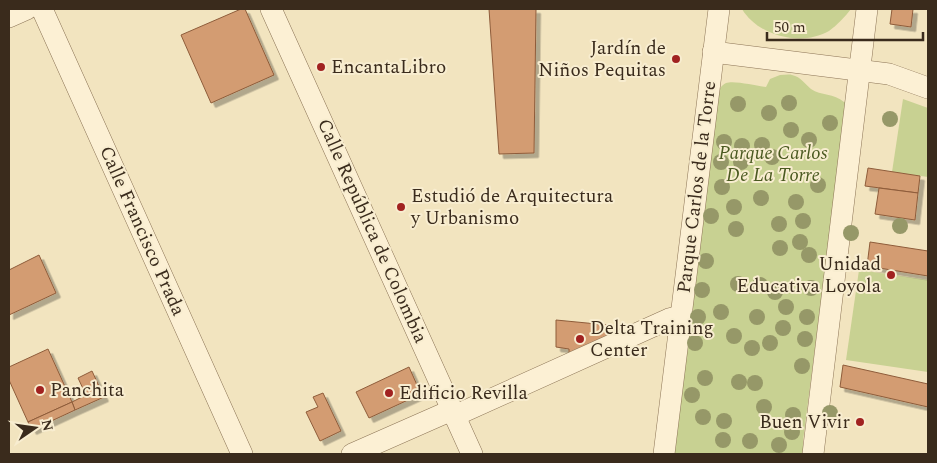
<svg xmlns="http://www.w3.org/2000/svg" width="937" height="463" font-family="Spectral,serif">
<style>
.green{fill:#c8d192}
.building{fill:#d39c72;stroke:#8e5c3a;filter:url(#shadow)}
.lines{fill:none;stroke-linecap:round;stroke-linejoin:round}
.minor-casing{stroke:#8c7456;stroke-width:22}
.minor{stroke:#fcf0d4;stroke-width:21}
.tree{fill:#969868}
.poi-dot{fill:#a12220;stroke:#f8edd0;stroke-width:2}
.labels{text-anchor:middle;dominant-baseline:central;stroke-width:4;stroke-linejoin:round;paint-order:stroke}
.poi-label{font-size:19px;fill:#3a2b1c;stroke:#f8edd0;text-anchor:start}
.park-label{font-size:19px;font-style:italic;fill:#4a5920;stroke:#f8edd0}
.street-label{font-size:19px;fill:#3a2b1c;stroke:#f8edd0}
</style>
<defs>
<filter id="shadow"><feDropShadow dx="4.5" dy="4.5" stdDeviation="0" flood-color="#0004"/></filter>
</defs>
<rect width="100%" height="100%" fill="#f2e4bf"/>
<g class="green">
<path d="M742 9H851C845 17 837 25 829 31 801 47 758 36 742 9Z"/>
<path d="M780 75C784 75 789 74 792 75 801 77 805 84 811 89 821 96 834 93 844 102L847 101 803 441V454H668L716 95C719 91 721 85 726 83 734 80 757 86 766 87L770 79Z"/>
<path d="M903 99 928 108V177L892 172Z"/>
<path d="M859 270 928 280V372L846 360Z"/>
</g>
<g class="building">
<path d="M241 9H245L274 75 211 103 181 35Z"/>
<path d="M489 9H536L534 153 499 154Z"/>
<path d="M892 9H913L911 27 890 24Z"/>
<path d="M868 168 920 176 918 193 865 186Z"/>
<path d="M879 188 918 193 915 220 875 214Z"/>
<path d="M870 242 928 251V276L867 266Z"/>
<path d="M39 255 56 293 9 315V270Z"/>
<path d="M556 320 628 327 569 356V349L556 347Z"/>
<path d="M48 349 72 402 28 422 9 380V367Z"/>
<path d="M843 365 928 384V407L840 387Z"/>
<path d="M409 367 421 394 369 418 356 392Z"/>
<path d="M92 371 104 397 75 410 72 402 86 395 78 378Z"/>
<path d="M323 393 341 431 320 441 306 412 318 407 313 397Z"/>
<path d="M72 402 75 410 32 430 28 422Z"/>
</g>
<g class="lines">
<defs>
<g id="minor">
<path d="M42 9 242 454"/>
<path d="M271 9 472 454"/>
<path d="M9 17 27 9"/>
<path d="M713 52 889 74 928 88"/>
<path d="M454 416 669 319 681 316"/>
<path d="M352 454 452 410"/>
<path d="M664 454 719 9"/>
<path d="M813 454 867 9"/>
</g>
</defs>
<use href="#minor" class="minor-casing"/>
<use href="#minor" class="minor"/>
</g>
<g class="tree">
<circle cx="789" cy="103" r="8"/>
<circle cx="738" cy="104" r="8"/>
<circle cx="769" cy="113" r="8"/>
<circle cx="890" cy="119" r="8"/>
<circle cx="830" cy="123" r="8"/>
<circle cx="791" cy="130" r="8"/>
<circle cx="809" cy="140" r="8"/>
<circle cx="724" cy="142" r="8"/>
<circle cx="762" cy="145" r="8"/>
<circle cx="742" cy="146" r="8"/>
<circle cx="772" cy="157" r="8"/>
<circle cx="721" cy="162" r="8"/>
<circle cx="741" cy="162" r="8"/>
<circle cx="818" cy="185" r="8"/>
<circle cx="722" cy="187" r="8"/>
<circle cx="761" cy="198" r="8"/>
<circle cx="796" cy="202" r="8"/>
<circle cx="734" cy="207" r="8"/>
<circle cx="711" cy="216" r="8"/>
<circle cx="803" cy="221" r="8"/>
<circle cx="779" cy="224" r="8"/>
<circle cx="900" cy="226" r="8"/>
<circle cx="736" cy="229" r="8"/>
<circle cx="851" cy="233" r="8"/>
<circle cx="800" cy="242" r="8"/>
<circle cx="780" cy="248" r="8"/>
<circle cx="809" cy="255" r="8"/>
<circle cx="706" cy="261" r="8"/>
<circle cx="738" cy="284" r="8"/>
<circle cx="760" cy="285" r="8"/>
<circle cx="811" cy="288" r="8"/>
<circle cx="702" cy="290" r="8"/>
<circle cx="775" cy="292" r="8"/>
<circle cx="786" cy="307" r="8"/>
<circle cx="721" cy="312" r="8"/>
<circle cx="698" cy="317" r="8"/>
<circle cx="757" cy="317" r="8"/>
<circle cx="807" cy="317" r="8"/>
<circle cx="783" cy="328" r="8"/>
<circle cx="734" cy="336" r="8"/>
<circle cx="805" cy="339" r="8"/>
<circle cx="695" cy="343" r="8"/>
<circle cx="770" cy="343" r="8"/>
<circle cx="752" cy="348" r="8"/>
<circle cx="802" cy="366" r="8"/>
<circle cx="705" cy="378" r="8"/>
<circle cx="739" cy="382" r="8"/>
<circle cx="755" cy="383" r="8"/>
<circle cx="692" cy="395" r="8"/>
<circle cx="764" cy="407" r="8"/>
<circle cx="830" cy="413" r="8"/>
<circle cx="793" cy="415" r="8"/>
<circle cx="703" cy="417" r="8"/>
<circle cx="724" cy="421" r="8"/>
<circle cx="792" cy="432" r="8"/>
<circle cx="723" cy="440" r="8"/>
<circle cx="750" cy="441" r="8"/>
<circle cx="779" cy="445" r="8"/>
</g>
<g class="poi-dot">
<circle cx="676" cy="59" r="5"/>
<circle cx="321" cy="67" r="5"/>
<circle cx="401" cy="207" r="5"/>
<circle cx="891" cy="275" r="5"/>
<circle cx="580" cy="339" r="5"/>
<circle cx="40" cy="390" r="5"/>
<circle cx="389" cy="393" r="5"/>
<circle cx="860" cy="422" r="5"/>
</g>
<g class="labels">
<g class="poi-label">
<text x="666" y="48" text-anchor="end">Jardín de<tspan x="666" dy="22">Niños Pequitas</tspan></text>
<text x="331" y="67">EncantaLibro</text>
<text x="411" y="196">Estudió de Arquitectura<tspan x="411" dy="22">y Urbanismo</tspan></text>
<text x="881" y="264" text-anchor="end">Unidad<tspan x="881" dy="22">Educativa Loyola</tspan></text>
<text x="590" y="328">Delta Training<tspan x="590" dy="22">Center</tspan></text>
<text x="50" y="390">Panchita</text>
<text x="399" y="393">Edificio Revilla</text>
<text x="850" y="422" text-anchor="end">Buen Vivir</text>
</g>
<g class="park-label">
<text x="773" y="153">Parque Carlos<tspan x="773" dy="22">De La Torre</tspan></text>
</g>
<g class="street-label">
<text transform="translate(697 187) rotate(-83)">Parque Carlos de la Torre</text>
<text transform="translate(142 231) rotate(66)">Calle Francisco Prada</text>
<text transform="translate(372 231) rotate(66)">Calle República de Colombia</text>
</g>
</g>
<rect width="937" height="463" fill="none" stroke="#3a2b1c" stroke-width="20"/>
<g transform="translate(35 428) rotate(77)" stroke="#f8edd0" stroke-width="4" paint-order="stroke">
<path d="M0-4L9 19L0 12L-9 19Z" fill="#3a2b1c"/>
<text y="-8" font-size="14" font-weight="bold" text-anchor="middle" fill="#3a2b1c">N</text>
</g>
<path d="M767 32v8h156v-8" fill="none" stroke="#3a2b1c" stroke-width="2.5"/>
<text x="774" y="32" font-size="15" fill="#3a2b1c" stroke="#f8edd0" stroke-width="4" paint-order="stroke">50 m</text>
</svg>
